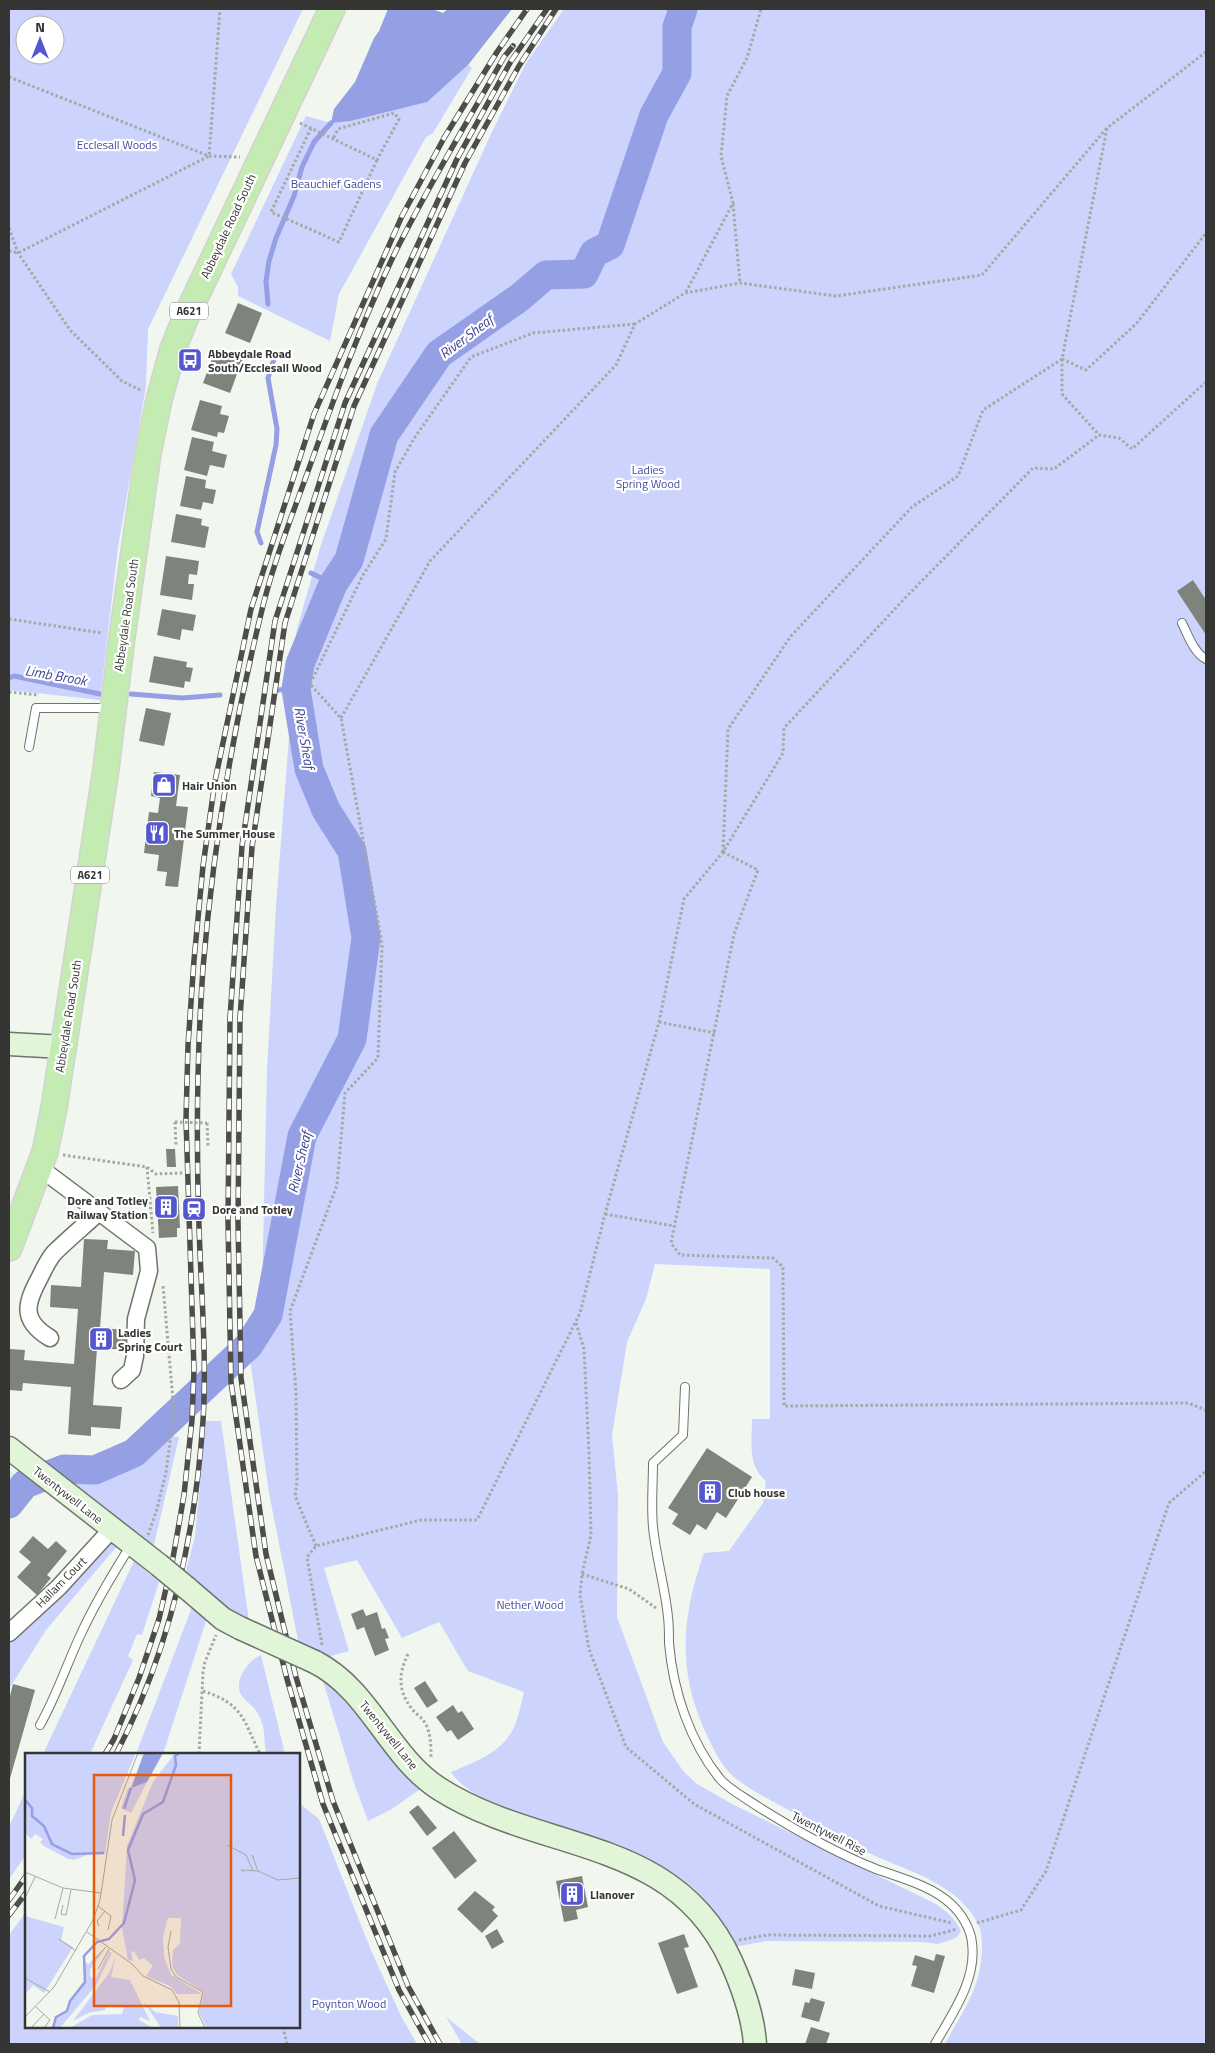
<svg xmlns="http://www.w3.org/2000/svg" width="1215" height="2053" font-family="'Titillium Web',sans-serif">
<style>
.built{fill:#e2ecde}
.green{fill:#ccd3fc;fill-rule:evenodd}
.water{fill:#949fe4}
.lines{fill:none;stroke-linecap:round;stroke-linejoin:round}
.stream{stroke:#949fe4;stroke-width:5}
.river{stroke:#949fe4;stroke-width:29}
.building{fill:#7e837c}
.lane-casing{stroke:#6e736c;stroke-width:10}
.street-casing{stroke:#6e736c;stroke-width:19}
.secondary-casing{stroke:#6e736c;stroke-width:25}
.primary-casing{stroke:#d3d3d2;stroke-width:28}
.path{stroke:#a5a9a3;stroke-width:3;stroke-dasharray:2.5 2.5;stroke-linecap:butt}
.lane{stroke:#fff;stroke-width:8}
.street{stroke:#fff;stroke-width:16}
.secondary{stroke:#e1f5d9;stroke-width:22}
.primary{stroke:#c4ebb2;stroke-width:25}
.rail-casing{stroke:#4d4e4b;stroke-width:5.5}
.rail{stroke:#fff;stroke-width:4;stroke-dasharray:11;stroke-linecap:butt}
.secondary-bridge-casing{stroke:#6e736c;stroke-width:25;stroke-linecap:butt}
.path-bridge{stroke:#a5a9a3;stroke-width:3;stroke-dasharray:2.5 2.5;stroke-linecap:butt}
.secondary-bridge{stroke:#e1f5d9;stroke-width:22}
.labels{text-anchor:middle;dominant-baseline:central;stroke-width:4.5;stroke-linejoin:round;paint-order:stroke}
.shield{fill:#fff;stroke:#727271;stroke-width:1}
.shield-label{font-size:11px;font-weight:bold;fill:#353634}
.park-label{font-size:12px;fill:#464b9e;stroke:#fff}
.street-label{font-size:12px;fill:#353634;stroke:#fff}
.poi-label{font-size:12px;font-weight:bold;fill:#353634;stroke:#fff;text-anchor:start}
.water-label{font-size:14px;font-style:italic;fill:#3d4092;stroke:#fff}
.inset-river{fill:none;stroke:#949fe4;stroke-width:2.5}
.inset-road{fill:none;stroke:#a6aaa4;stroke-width:1}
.view{fill:#e8590c;fill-opacity:0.15;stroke:#e8590c;stroke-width:2.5}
.inset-edge{fill:none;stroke:#353634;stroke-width:2.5}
</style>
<rect width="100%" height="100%" fill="#f1f7ef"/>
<path class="built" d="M9 1470 25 1484 9 1504Z"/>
<g class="green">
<path d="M9 9H303L148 329 146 386 118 547 100 700 9 690ZM25 25H55V55H25Z"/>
<path d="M564 9H1206V2044H945C963 2010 980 1991 982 1950 982 1942 982 1932 978 1924 960 1887 915 1873 880 1858 846 1843 815 1825 783 1807 766 1798 749 1789 734 1777 720 1765 712 1746 704 1729 677 1666 682 1617 704 1553L729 1551 763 1503 766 1481C747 1465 752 1443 752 1419H770V1269L655 1264 646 1299 627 1342 612 1435 618 1495 617 1617 663 1742 684 1772 697 1784 734 1805 936 1904 948 1913 956 1922 961 1931 956 1938 938 1944 922 1942 766 1941 734 1947C725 1931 717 1915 706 1901 665 1850 574 1833 515 1812 492 1803 465 1793 451 1772 475 1762 504 1752 515 1725 519 1715 521 1703 524 1692L468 1671 439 1622 402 1638 357 1560 324 1568 349 1651 327 1657 299 1645 269 1493 250 1359 262 1293 267 1070 276 906 290 724 286 689 297 629 320 548 377 384 491 134 526 63Z"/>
<path d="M468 65 472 68 433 133 426 137 339 294 330 341 238 296V287L231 274 306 116 331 123 351 121 426 102Z"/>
<path d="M206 1421H221L249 1621 231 1611 186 1571 195 1536Z"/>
<path d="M153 1435 179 1437 154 1545 124 1528 58 1479 64 1469 95 1470 134 1453Z"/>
<path d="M111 1530 123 1539 46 1630 9 1689V1628Z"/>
<path d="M134 1561 159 1582 142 1635 137 1634 128 1656 133 1660 90 1754H43Z"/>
<path d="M192 1607 207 1618 163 1754H136Z"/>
<path d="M261 1655 285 1754H267C263 1743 266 1731 261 1720 255 1705 250 1706 242 1696 232 1682 248 1660 261 1655Z"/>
<path d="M323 1681C363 1712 383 1757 420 1789L392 1809 368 1821 354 1783Z"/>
<path d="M26 1790V1855L9 1879V1827Z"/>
<path d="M299 1803 319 1819 370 1948 401 2016 417 2044H9V1935L26 1912V2027H299Z"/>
<path d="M446 2017 480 2044H462Z"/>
</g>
<path class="water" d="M388 9H432L443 13 448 9H512L468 65 427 102 351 121 331 123 334 109 355 82 374 38 379 31Z"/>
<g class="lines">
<g class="stream">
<path d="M268 304 266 281 269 261 276 238 294 196 302 167 314 142 331 123"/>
<path d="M261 543 257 532 276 445 277 429 268 378 274 359"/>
<path d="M311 573 333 584"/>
<path d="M9 678 14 676 100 694"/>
<path d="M278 690 296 689"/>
<path d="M131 694 182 698 220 695"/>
</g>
<path class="river" d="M9 1504 25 1484 64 1469 95 1470 134 1453 249 1345 268 1315 302 1136 352 1039 366 938 352 851 326 810 309 769 296 689 300 664 333 584 349 560 384 435 439 354 519 298 546 275 584 274 594 253 610 245 654 115 677 73V27L683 9"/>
</g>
<g class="building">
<path d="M238 303 262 313 250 343 225 333Z"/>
<path d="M216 348 243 358 230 393 203 383Z"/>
<path d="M200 400 222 406 220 414 229 416 224 433 218 432 217 437 191 430Z"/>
<path d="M192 437 214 442 212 451 227 455 224 468 210 465 207 476 184 470Z"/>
<path d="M186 476 206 480 205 488 216 490 213 504 203 502 201 510 180 506Z"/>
<path d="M176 514 202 519 201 525 209 527 205 548 171 542Z"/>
<path d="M166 556 199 561 197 575 189 574 188 584H194L192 600 160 595Z"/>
<path d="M1193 580 1206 600V635L1177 591Z"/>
<path d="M162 609 196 615 193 631 182 629 180 640 157 635Z"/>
<path d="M154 656 187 662 186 667 193 668 190 682 185 681 184 688 149 682Z"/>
<path d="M146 708 171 713 164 746 139 741Z"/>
<path d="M154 772 180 775 176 806 188 807 178 887 165 886 167 872 157 871 159 855 144 853 149 812 158 813 160 798 151 796Z"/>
<path d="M166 1149H175L176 1167H167Z"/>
<path d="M178 1186 180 1228H177V1237L159 1238 156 1187Z"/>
<path d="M84 1239 108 1240 107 1249 135 1251 133 1275 104 1272 100 1328 127 1330 126 1350 97 1348 93 1405 122 1407 120 1429 91 1427V1436L68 1434 71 1387 23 1383 22 1391 9 1390V1349L25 1350 24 1360 74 1364 78 1309 50 1307 51 1285 81 1287Z"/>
<path d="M707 1448 752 1477 726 1518 717 1512 706 1530 697 1524 690 1535 672 1524 678 1514 668 1508Z"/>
<path d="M33 1536 48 1549 56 1541 67 1551 47 1575 51 1578 37 1595 17 1577 31 1562 19 1552Z"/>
<path d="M363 1609 366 1616 377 1612 382 1629 385 1628 389 1638 385 1639 389 1650 375 1656 364 1627 357 1630 351 1614Z"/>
<path d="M425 1681 438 1701 427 1708 414 1688Z"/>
<path d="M13 1684 35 1690 9 1782V1700Z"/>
<path d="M453 1705 458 1713 462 1711 474 1729 458 1740 451 1730 447 1732 436 1717Z"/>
<path d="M418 1805 437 1828 427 1836 409 1812Z"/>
<path d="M454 1831 477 1861 455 1879 432 1848Z"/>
<path d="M582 1876 588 1907 576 1910 578 1919 564 1922 556 1881Z"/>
<path d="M475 1891 495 1907 492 1910 498 1916 482 1933 457 1909Z"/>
<path d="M497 1929 504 1942 492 1949 485 1936Z"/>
<path d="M684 1934 689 1947 684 1948 698 1987 677 1994 658 1943Z"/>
<path d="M936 1954 945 1956 934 1993 911 1986 917 1966 912 1965 915 1955 934 1961Z"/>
<path d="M795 1969 815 1973 812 1989 792 1985Z"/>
<path d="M811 1998 825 2002 819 2022 801 2017 805 2002 809 2003Z"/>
<path d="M811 2027 830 2033 826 2044H805Z"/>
</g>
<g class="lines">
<defs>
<g id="lane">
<path d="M1182 623C1188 635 1194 653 1206 659"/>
<path d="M29 747 36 708H109"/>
<path d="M685 1387 683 1435 653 1463C653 1484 651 1506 653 1527 656 1557 665 1587 668 1617 669 1625 669 1634 669 1643 673 1691 690 1742 720 1779 730 1790 744 1797 757 1806 795 1830 834 1852 876 1869 901 1878 932 1886 951 1904 961 1913 971 1929 972 1943 977 1980 952 2014 935 2044"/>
<path d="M40 1725C56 1697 66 1666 80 1636 94 1605 112 1575 131 1545"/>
</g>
<g id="street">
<path d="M40 1168 147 1248 149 1271 136 1319 135 1356 132 1370 121 1380"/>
<path d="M50 1338C20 1320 26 1303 40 1277 44 1269 48 1260 54 1253 68 1239 84 1226 99 1212"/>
<path d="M9 1633 59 1587 111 1530"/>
</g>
<g id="secondary">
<path d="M9 1044 63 1047"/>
<path d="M9 1448 159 1565"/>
<path d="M188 1589 223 1619 240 1628"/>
<path d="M315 1662C370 1690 388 1755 438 1788 540 1854 673 1834 731 1961 743 1988 753 2015 755 2044"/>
</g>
<path id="primary" d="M9 1248 45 1152 54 1108 106 769 122 637 148 453 159 400 173 349 185 319 332 9"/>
</defs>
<use href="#lane" class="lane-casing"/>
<use href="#street" class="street-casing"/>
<use href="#secondary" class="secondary-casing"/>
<use href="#primary" class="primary-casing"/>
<g class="path">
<path d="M1206 52 1107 128 1062 359V394L1099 435 1119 438 1132 449 1206 382"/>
<path d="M9 77 209 156 240 157"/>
<path d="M300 123 377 160 399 119 394 113 338 129 333 139"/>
<path d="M311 128 271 212 339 242 377 160"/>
<path d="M733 204 740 283"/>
<path d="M9 228 18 253 70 330 122 381 142 391"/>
<path d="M9 251 18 253 209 156 220 9"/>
<path d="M686 292 733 203 721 156 727 96 747 58 761 9"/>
<path d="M1062 359 1086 370 1137 323 1206 233"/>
<path d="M9 619 102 633"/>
<path d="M9 692 39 695"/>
<path d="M341 718 430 561 616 365 635 324 685 293 740 283 836 296 982 275 1107 128"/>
<path d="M723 852 758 870 734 934 671 1243 680 1255 773 1258 783 1267 784 1406 1188 1403 1206 1410"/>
<path d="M723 852 728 729 791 636 912 507 958 476 983 410 1062 359"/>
<path d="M659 1022 715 1033"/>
<path d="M175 1122 176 1146"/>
<path d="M207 1123 208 1146"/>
<path d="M63 1155 147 1167 156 1174 183 1173"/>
<path d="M147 1167 153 1233"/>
<path d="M605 1214 674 1226"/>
<path d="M576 1323 584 1349 589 1453 591 1535 582 1574 580 1595 589 1649 626 1747 694 1804 879 1906 952 1923"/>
<path d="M148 1535 157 1509 166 1472 174 1412 163 1285"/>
<path d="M316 1546 295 1496 297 1482 296 1393 290 1311 337 1185 345 1093 378 1058 382 944 341 718 310 684 363 575 386 539 395 472 415 437 471 357 533 333 635 324"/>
<path d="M582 1574 629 1589 656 1608"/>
<path d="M322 1645 307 1557 316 1546 421 1520H477L580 1313 605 1214 659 1022 684 899 723 852 783 753 784 728 905 598 1033 468 1054 469 1099 435"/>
<path d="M408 1654C398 1674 398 1691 412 1709 415 1713 420 1716 423 1720 431 1730 431 1746 431 1758"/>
<path d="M203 1691C243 1704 243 1719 260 1754"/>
<path d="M199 1754 203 1672 205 1662 216 1635"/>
<path d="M977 1923 1021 1910 1046 1871 1169 1503 1206 1471"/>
<path d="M739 1940 767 1935 931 1936 957 1929"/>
<path d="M283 2027 287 2044"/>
</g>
<use href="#lane" class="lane"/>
<use href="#street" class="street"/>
<use href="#secondary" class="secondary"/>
<use href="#primary" class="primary"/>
<defs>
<g id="rail">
<path d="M105 1754 114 1739 139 1678 159 1619 173 1558 184 1495 192 1420 194 1370 186 1119 188 1045 194 960 203 866 215 781 251 609 314 414 402 216 444 138 497 52 527 9"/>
<path d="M116 1754C170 1651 195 1537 203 1421 207 1356 201 1291 199 1226 196 1140 197 1054 203 968 213 850 232 733 260 618 271 569 290 521 307 474 333 401 359 329 392 259 425 191 467 123 504 57L513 46"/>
<path d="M9 1900 26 1876"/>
<path d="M9 1915 26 1893"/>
<path d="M429 2044 399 1990 323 1804 287 1679 256 1556 231 1382 228 1221 230 1018 242 846 275 621 345 403 457 159 511 61 547 9"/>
<path d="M440 2044 408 1986 333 1801 296 1677 266 1554 241 1378 238 1221 240 1018 252 847 285 623 354 406 465 163 519 66 556 9"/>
</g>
</defs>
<use href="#rail" class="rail-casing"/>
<use href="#rail" class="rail"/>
<defs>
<g id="secondary-bridge">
<path d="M159 1565 188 1589"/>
<path d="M240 1628 315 1662"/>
</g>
</defs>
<use href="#secondary-bridge" class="secondary-bridge-casing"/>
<path class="path-bridge" d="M175 1122 207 1123"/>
<use href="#secondary-bridge" class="secondary-bridge"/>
</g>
<defs>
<symbol id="bus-square" viewBox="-11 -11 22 22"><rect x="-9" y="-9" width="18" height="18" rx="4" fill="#5457ce" stroke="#fff"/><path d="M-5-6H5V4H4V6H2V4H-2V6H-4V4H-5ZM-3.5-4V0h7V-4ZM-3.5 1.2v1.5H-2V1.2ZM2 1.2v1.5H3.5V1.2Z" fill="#fff"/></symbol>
<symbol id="shop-square" viewBox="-11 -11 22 22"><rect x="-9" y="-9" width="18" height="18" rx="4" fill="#5457ce" stroke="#fff"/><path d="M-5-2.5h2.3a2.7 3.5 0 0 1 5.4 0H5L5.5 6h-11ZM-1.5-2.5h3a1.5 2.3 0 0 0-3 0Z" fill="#fff"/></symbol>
<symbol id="restaurant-square" viewBox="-11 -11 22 22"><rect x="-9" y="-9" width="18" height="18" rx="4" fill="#5457ce" stroke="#fff"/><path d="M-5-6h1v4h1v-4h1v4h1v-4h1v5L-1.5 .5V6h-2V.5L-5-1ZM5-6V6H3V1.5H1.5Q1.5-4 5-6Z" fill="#fff"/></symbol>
<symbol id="building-square" viewBox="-11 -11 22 22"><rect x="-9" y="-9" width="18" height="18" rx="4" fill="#5457ce" stroke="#fff"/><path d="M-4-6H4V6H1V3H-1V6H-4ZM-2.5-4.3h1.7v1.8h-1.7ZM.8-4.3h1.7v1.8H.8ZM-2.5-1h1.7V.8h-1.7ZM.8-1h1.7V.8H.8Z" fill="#fff"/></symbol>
<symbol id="station-square" viewBox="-11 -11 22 22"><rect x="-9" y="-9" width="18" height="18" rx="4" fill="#5457ce" stroke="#fff"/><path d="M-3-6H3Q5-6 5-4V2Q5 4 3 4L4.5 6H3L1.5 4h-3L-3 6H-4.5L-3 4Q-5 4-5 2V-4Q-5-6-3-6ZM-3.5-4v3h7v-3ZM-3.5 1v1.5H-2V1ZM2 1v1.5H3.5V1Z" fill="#fff"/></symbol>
</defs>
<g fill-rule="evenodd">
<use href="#bus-square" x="176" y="346" width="28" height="28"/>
<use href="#shop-square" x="150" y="771" width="28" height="28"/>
<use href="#restaurant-square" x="143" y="819" width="28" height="28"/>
<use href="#building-square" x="152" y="1193" width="28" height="28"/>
<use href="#station-square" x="180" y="1195" width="28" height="28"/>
<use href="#building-square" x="87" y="1325" width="28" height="28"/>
<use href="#building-square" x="696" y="1478" width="28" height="28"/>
<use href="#building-square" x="558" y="1880" width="28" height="28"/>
</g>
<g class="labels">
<g class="shield">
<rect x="170" y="302.5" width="38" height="17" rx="4"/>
<rect x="71" y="866.5" width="38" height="17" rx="4"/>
</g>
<g class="shield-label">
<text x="189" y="311">A621</text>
<text x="90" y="875">A621</text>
</g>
<g class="park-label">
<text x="117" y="144">Ecclesall Woods</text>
<text x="336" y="183">Beauchief Gadens</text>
<text x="648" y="469">Ladies<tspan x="648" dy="14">Spring Wood</tspan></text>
<text x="530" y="1604">Nether Wood</text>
<text x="349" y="2003">Poynton Wood</text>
</g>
<g class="street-label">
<text transform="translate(228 226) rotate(-65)">Abbeydale Road South</text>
<text transform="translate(126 615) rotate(-82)">Abbeydale Road South</text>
<text transform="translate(68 1016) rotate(-81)">Abbeydale Road South</text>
<text transform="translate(68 1495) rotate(38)">Twentywell Lane</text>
<text transform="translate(61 1582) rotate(-45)">Hallam Court</text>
<text transform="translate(389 1735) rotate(51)">Twentywell Lane</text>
<text transform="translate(829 1833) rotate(27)">Twentywell Rise</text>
</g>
<g class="poi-label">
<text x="208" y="353">Abbeydale Road<tspan x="208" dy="14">South/Ecclesall Wood</tspan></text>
<text x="182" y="785">Hair Union</text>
<text x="174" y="833">The Summer House</text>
<text x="148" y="1200" text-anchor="end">Dore and Totley<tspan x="148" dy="14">Railway Station</tspan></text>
<text x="212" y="1209">Dore and Totley</text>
<text x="118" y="1332">Ladies<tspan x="118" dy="14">Spring Court</tspan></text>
<text x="728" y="1492">Club house</text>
<text x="590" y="1894">Llanover</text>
</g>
<g class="water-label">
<text transform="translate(466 336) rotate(-37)">River Sheaf</text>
<text transform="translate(56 675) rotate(10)">Limb Brook</text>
<text transform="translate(305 738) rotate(80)">River Sheaf</text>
<text transform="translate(299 1162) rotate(-77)">River Sheaf</text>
</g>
</g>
<g transform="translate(25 1753)">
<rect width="275" height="275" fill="#f1f7ef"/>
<path d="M0 0H111L86 59 80 101 70 99 49 107 43 106 19 93 15 89 18 86 10 81 6 86 0 79ZM150 0H275V275L181 274 174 259 179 239 152 222 147 213 148 197 155 191 156 165H143L138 184 139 204 146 222 177 241H152L145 233 121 223 128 213 119 205 114 207 109 198 106 199 108 208 103 207 97 175 102 93 128 29ZM122 29 106 60 96 55 103 35ZM0 163 39 174 36 187 48 194 19 240 8 232 2 239 0 237ZM81 194 65 217V223L70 227 84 198 87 200 71 232 35 275H28L31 264 42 258 45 248 60 229 58 209 64 211ZM91 203 86 224 105 227 125 268 115 264 114 267 128 275H45L67 262 97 261 99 254 81 253 80 257 63 260 48 268 84 220ZM119 249 130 259 153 263V275H136Z" fill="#ccd3fc"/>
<path d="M119 0H138L122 29 106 35Z" fill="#949fe4"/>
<path class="inset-river" d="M0 47 7 55V63L19 73 27 91 47 101 79 100M99 56 106 35M98 83 100 62M28 275 31 264 42 258 45 248 60 229 59 203 72 189 84 186 99 170 110 127 103 97 118 61 138 49 151 12 150 3 154 0"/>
<path class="inset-road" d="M202 92 221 102 228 118M229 105 227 102 233 118M0 119 38 135 76 140M219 119 216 117 233 118 253 127 275 125M1 143 10 124M38 152 36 161 41 162 46 137M73 153 86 163 83 177M30 166 38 135M74 173 72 168 80 158M146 178 143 194 146 216 151 224 178 239 173 260 180 275M62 179 107 211 118 223 147 237 154 249 155 275M34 186 51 198M67 209 81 194M73 216 84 196M0 225 25 239M11 254 25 267 19 275M0 264 29 234 68 167 75 147 87 67 113 0M6 275 19 261"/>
<path class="view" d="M69 22H206V253H69Z"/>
<rect width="275" height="275" class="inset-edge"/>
</g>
<rect width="1215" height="2053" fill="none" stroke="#353634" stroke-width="20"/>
<g transform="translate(40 40)"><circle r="24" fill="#ffffff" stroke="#aeafae"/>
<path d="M0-4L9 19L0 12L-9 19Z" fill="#5457ce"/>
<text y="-8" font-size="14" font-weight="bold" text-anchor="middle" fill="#353634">N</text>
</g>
</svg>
